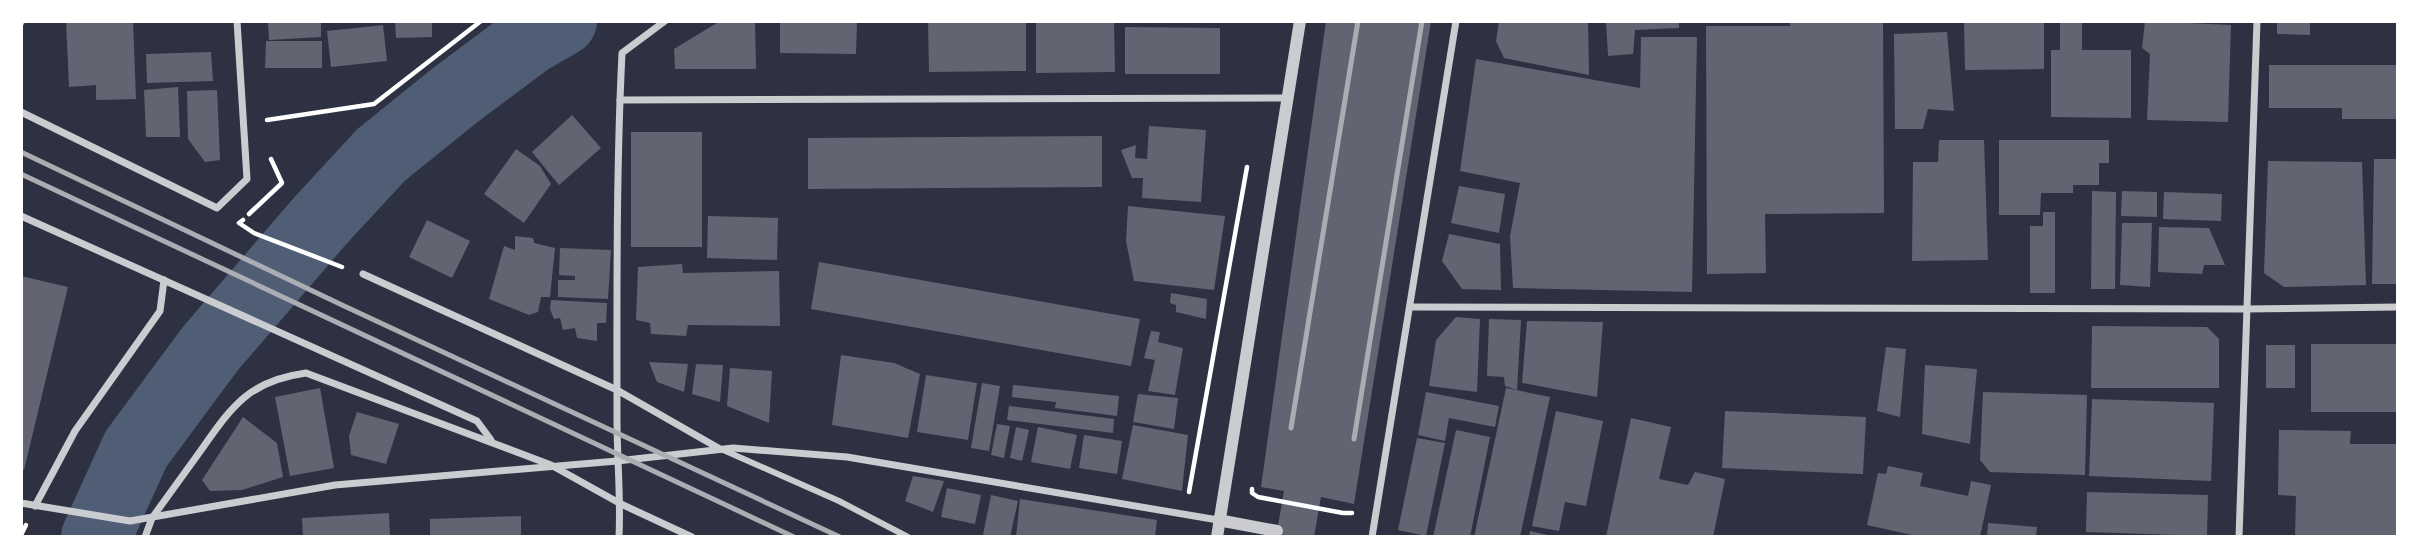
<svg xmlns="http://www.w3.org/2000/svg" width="2419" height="558" font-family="'Times New Roman',serif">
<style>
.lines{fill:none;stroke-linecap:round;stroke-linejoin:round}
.river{stroke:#4f5d75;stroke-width:70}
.building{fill:#626471}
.path{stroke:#fff;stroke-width:4.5}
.pedestrian{stroke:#caccd0;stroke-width:6}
.minor{stroke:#caccd0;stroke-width:7}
.tertiary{stroke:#caccd0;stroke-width:12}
.rail{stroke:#abadb3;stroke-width:5}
</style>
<rect width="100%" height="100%" fill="#2d3142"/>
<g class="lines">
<path class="river" d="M96 537 136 449 210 349 320 221 381 155 454 96 529 40 562 21"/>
</g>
<g class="building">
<path d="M66 21H133L136 99 96 100V85L69 87Z"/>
<path d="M288 21H321V37L269 40 268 22Z"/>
<path d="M395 21H432V37L396 38Z"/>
<path d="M720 21H755L756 69H675L674 49Z"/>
<path d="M780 21H857L856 54 780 53Z"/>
<path d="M928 21H1026V71L929 72Z"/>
<path d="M1036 21H1114L1115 72 1036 73Z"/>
<path d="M1326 21H1431L1354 504 1321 497 1314 537H1276L1284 491 1261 487Z"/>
<path d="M1499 21H1588L1589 75 1504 58 1496 41Z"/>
<path d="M1606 21H1679V28L1635 30 1633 54 1608 56Z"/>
<path d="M1790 21H1883L1884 213 1765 214 1766 273 1707 274 1706 26H1790Z"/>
<path d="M1964 21H2044V69L1965 70Z"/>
<path d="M2060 21H2082V50H2131V118L2051 117V50H2060Z"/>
<path d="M2145 21 2231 25 2228 122 2147 120 2150 54 2142 48Z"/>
<path d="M2277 21H2310V35L2277 34Z"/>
<path d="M383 25 387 61 331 67 327 31Z"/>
<path d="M1125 27 1220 28V74H1125Z"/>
<path d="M1947 32 1954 111 1928 109 1923 129H1895L1894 34Z"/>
<path d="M1641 37H1697L1692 292 1513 288 1510 236 1520 183 1460 171 1476 59 1640 88Z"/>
<path d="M266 41H322V68H265Z"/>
<path d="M211 52 213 81 147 83 146 54Z"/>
<path d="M2269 65H2398V119H2342V108H2269Z"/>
<path d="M178 87 180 137H146L144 90Z"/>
<path d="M217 90 220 160 205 162 188 139 187 91Z"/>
<path d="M572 115 601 148 559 185 532 152Z"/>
<path d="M1149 126 1206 130 1201 202 1142 198 1143 178H1132L1121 150 1136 145 1135 158 1147 159Z"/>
<rect x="631" y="132" width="71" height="115"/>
<path d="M1102 136V187L808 189V138Z"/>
<path d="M1939 140H1984L1988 260 1912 261 1913 162H1938Z"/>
<path d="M1999 140H2109V163H2099V185H2073V193H2041L2040 215H1999Z"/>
<path d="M516 149 540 166 551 184 524 223 484 194Z"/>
<path d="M2374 159H2398V284H2372Z"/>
<path d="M2268 161 2362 162 2366 285 2284 287 2264 273Z"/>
<path d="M1459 186 1505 194 1499 233 1451 223Z"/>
<path d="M2092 191 2116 192 2115 289H2091Z"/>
<path d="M2122 191 2157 192V217L2121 216Z"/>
<path d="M2164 192 2222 194 2221 221 2163 219Z"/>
<path d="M1128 206 1225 216 1214 290 1134 281 1126 241Z"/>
<path d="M2043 212H2055V293H2030V226H2043Z"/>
<path d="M708 216 778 218 777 260 707 258Z"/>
<path d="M427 220 470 241 452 278 409 257Z"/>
<path d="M2122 223H2152L2150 287 2120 285Z"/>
<path d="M2159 227 2209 228 2225 265H2204L2202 274 2158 272Z"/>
<path d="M1449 234 1500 244 1501 290 1462 289 1442 261Z"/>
<path d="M515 236 533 238 534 243 555 248 550 297H541L538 312 529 315 489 299 504 246 515 250Z"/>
<path d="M560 248 611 250 608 299 558 297V280H575V276L559 275Z"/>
<path d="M819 262 1140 319 1131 366 811 309Z"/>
<path d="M682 264 683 273 779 271 780 326 688 325 686 336 651 334 650 323 636 320 638 267Z"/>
<path d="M21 276 68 287 24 470H21Z"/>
<path d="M1171 293 1207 299 1206 319 1176 312V305L1170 303Z"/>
<path d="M551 300 607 303 606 323H597V341L577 338 575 328 563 330 560 318 554 319 550 309Z"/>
<path d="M1456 317 1480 319 1477 392 1429 386 1436 340Z"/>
<path d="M1489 319 1521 320 1517 390 1505 386 1504 377 1487 376Z"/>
<path d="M1527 321 1603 322 1597 397 1522 383Z"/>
<path d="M2092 326 2207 327 2219 339V388H2091Z"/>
<path d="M1151 331 1160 332 1158 342 1183 348 1175 395 1148 391 1155 360 1144 358Z"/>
<rect x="2311" y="344" width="87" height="68"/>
<rect x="2266" y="345" width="29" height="43"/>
<path d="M1886 347 1906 349 1900 417 1877 411Z"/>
<path d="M841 355 894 363 920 374 908 438 832 425Z"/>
<path d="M649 362 688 364 684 392 657 382Z"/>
<path d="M696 364 723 365 720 402 692 394Z"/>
<path d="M1925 365 1977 369 1970 444 1922 434Z"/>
<path d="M730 368 772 371 769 423 727 406Z"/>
<path d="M926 375 977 383 968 440 917 432Z"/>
<path d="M982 383 1000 386 989 451 971 448Z"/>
<path d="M1013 385 1119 396 1117 416 1055 408 1056 402 1012 397Z"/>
<path d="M320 388 334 468 290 476 275 397Z"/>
<path d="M1506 388 1550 397 1520 537H1474Z"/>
<path d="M1426 392 1499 406 1495 427 1449 418 1445 441 1418 435Z"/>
<path d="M1983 392 2087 395 2085 475 1990 472 1980 460Z"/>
<path d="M1138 394 1178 398 1174 429 1133 422Z"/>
<path d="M2092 399 2214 403 2211 481 2089 476Z"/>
<path d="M1009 406 1114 419 1113 433 1007 420Z"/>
<path d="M1556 411 1603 421 1586 506 1565 502 1559 531 1532 526Z"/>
<path d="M1725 411 1866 417 1863 474 1722 468Z"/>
<path d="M357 412 399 424 386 464 351 455 349 436Z"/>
<path d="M243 417 277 443 283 477 242 490 210 491 202 480Z"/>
<path d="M1631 418 1671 427 1659 479 1688 485 1695 472 1725 479 1713 537H1606Z"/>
<path d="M997 424 1010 426 1004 458 991 455Z"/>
<path d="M1133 425 1188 435 1182 491 1122 479Z"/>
<path d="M1016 427 1029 430 1022 461 1010 458Z"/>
<path d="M1038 427 1077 435 1070 469 1031 462Z"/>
<path d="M1456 430 1490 437 1470 537H1433Z"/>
<path d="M2279 430 2351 431 2350 444H2398V537H2295L2296 496 2278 495Z"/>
<path d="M1084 435 1122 441 1117 474 1079 468Z"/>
<path d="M1417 438 1445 443 1426 536 1398 530Z"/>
<path d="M1888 466 1923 473 1920 486 1968 496 1971 481 1991 485 1980 537H1921L1867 525 1878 473 1886 474Z"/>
<path d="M913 476 944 481 933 512 905 501Z"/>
<path d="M947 488 981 495 975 524 941 517Z"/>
<path d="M2087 492 2208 495 2207 536 2086 532Z"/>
<path d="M991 495 1018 501 1010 537 983 535Z"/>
<path d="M1020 499 1157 520 1155 537H1016Z"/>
<path d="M389 513 390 537H303L302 518Z"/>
<path d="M521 516V537H430V519Z"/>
<path d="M1988 523 2037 527 2036 537H1987Z"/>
<path d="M1530 531 1552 536V537H1529Z"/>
</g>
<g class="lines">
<g class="path">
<path d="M267 120 374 104 481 21"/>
<path d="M249 214 282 183 271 159"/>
<path d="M243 220 239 223 254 233 342 267"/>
<path d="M1252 489V493L1258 497 1343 513H1352"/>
<path d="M1189 492 1247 167"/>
<path d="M21 535 26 525"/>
</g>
<path class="pedestrian" d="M721 449 839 501 908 537"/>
<g class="minor">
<path d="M21 22V21"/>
<path d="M620 100 1288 98"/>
<path d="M21 112 217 208 247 179 237 21"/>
<path d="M21 216 477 421 491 440"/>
<path d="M363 274 617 390 720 449"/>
<path d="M1410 307 2245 309 2398 307"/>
<path d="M21 503 130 521 335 485 617 461 733 448 847 457 1218 520"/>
<path d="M35 506 75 431 160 311 164 280"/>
<path d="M145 537 152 518C167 497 183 475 199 453 231 408 247 381 306 373L551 465 621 504 692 537"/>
<path d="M619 537C621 498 617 459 617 420 617 298 616 175 622 53L665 21"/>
<path d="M1372 537 1456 21"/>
<path d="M2239 537 2257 21"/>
</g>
<g class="tertiary">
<path d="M1218 520 1277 531"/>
<path d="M1217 537 1300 21"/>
</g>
<g class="rail">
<path d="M21 152 342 305 840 537"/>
<path d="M21 174 794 537"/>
<path d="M1291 428 1358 21"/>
<path d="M1354 439 1422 21"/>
</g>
</g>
<rect width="2419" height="558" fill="none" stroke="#ffffff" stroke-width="46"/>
</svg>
